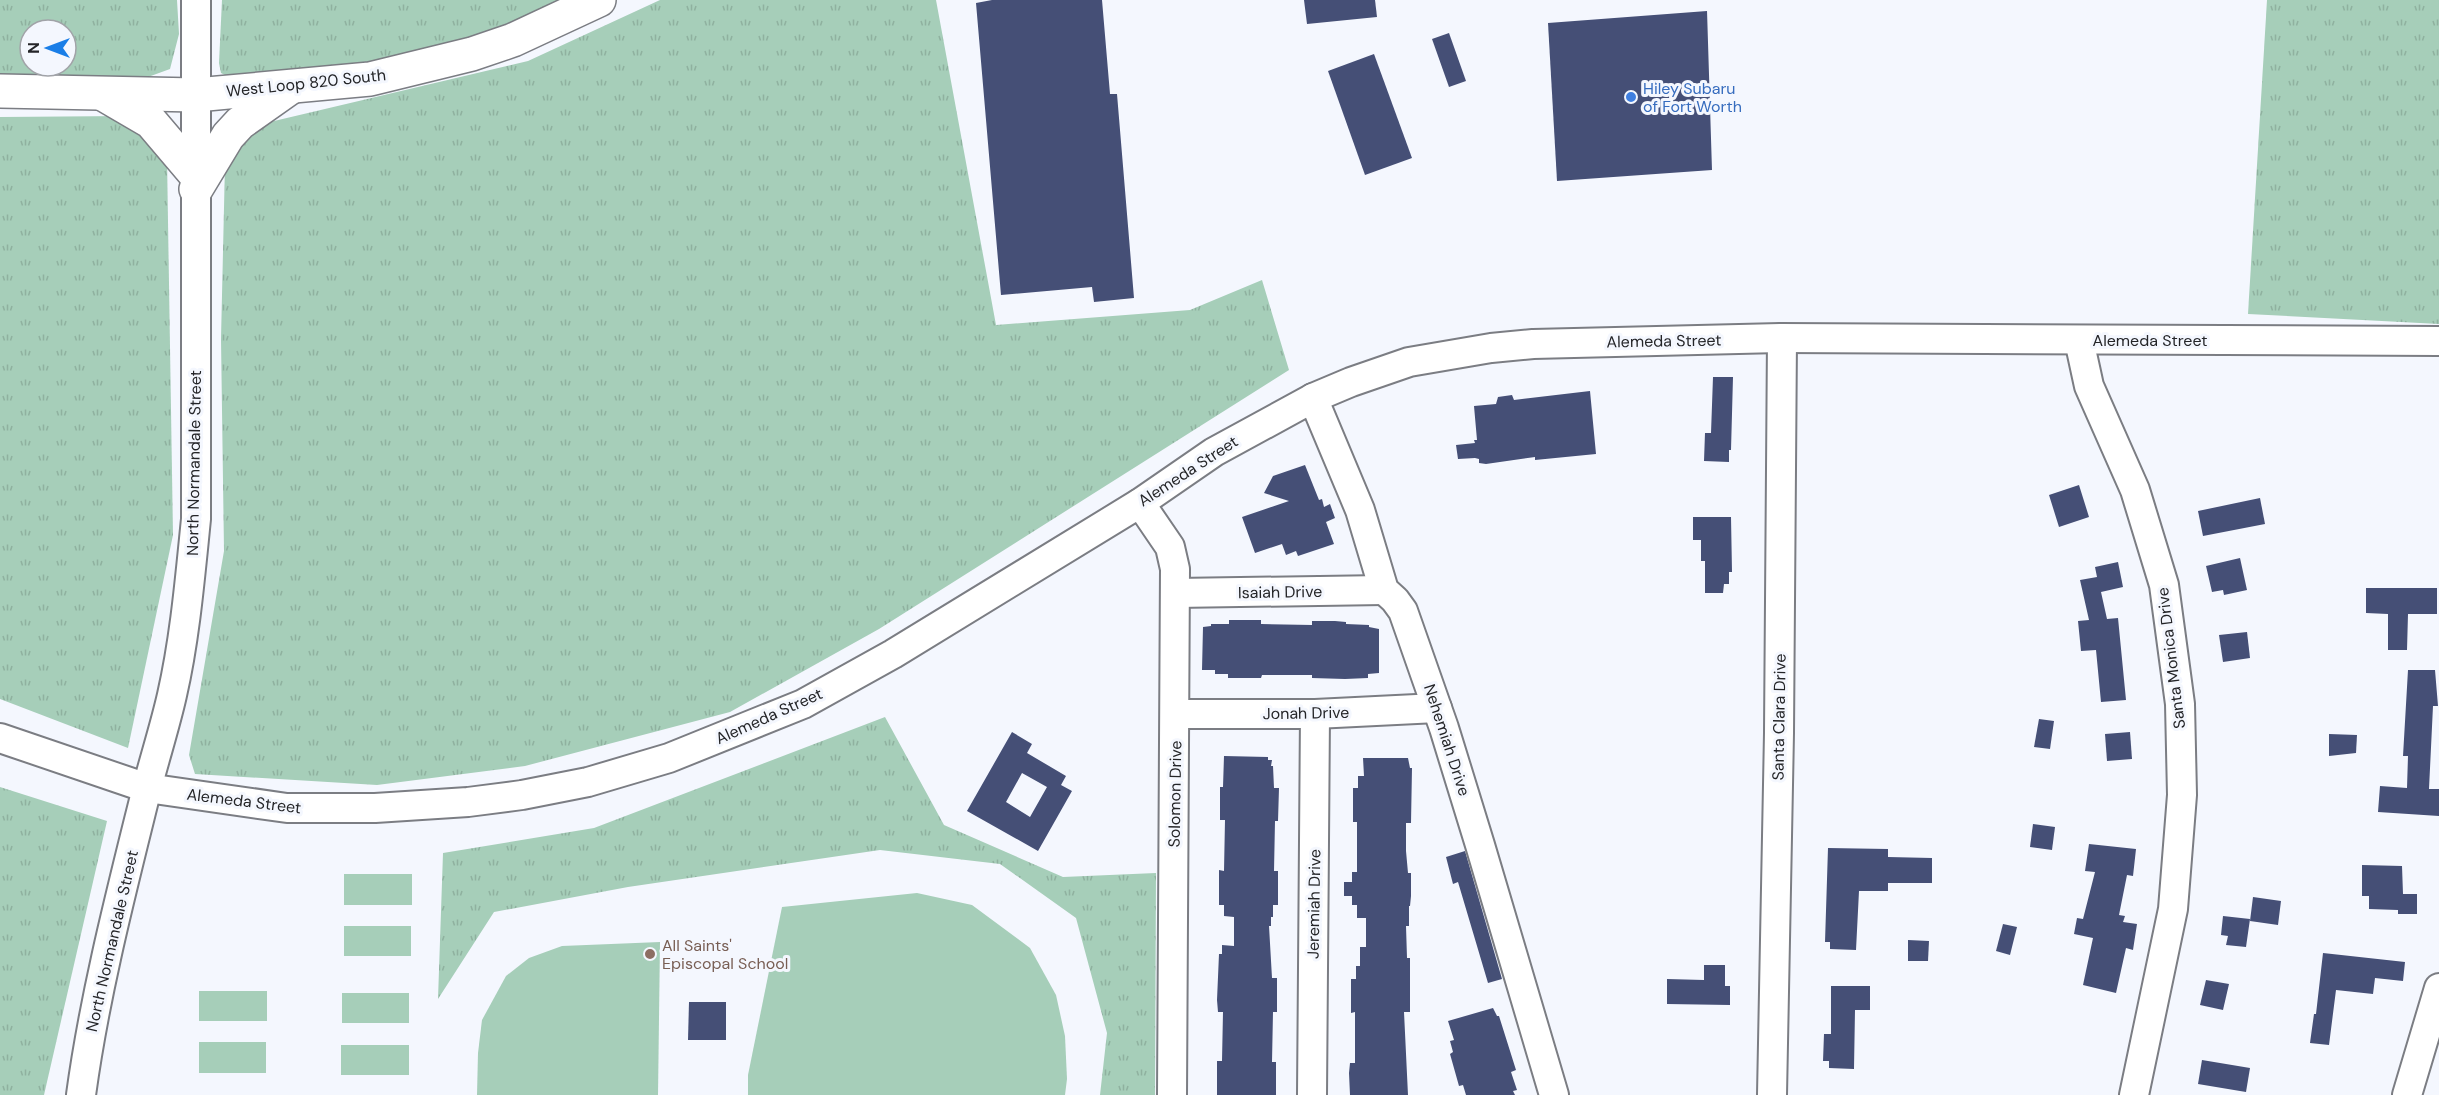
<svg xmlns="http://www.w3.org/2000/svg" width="2439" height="1095" font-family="'DM Sans',sans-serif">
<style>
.grass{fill:url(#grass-tufts);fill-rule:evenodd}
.pitch{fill:#a6ceb9}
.building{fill:#454f76;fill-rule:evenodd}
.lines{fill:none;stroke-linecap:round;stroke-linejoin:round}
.minor-casing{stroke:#7b7d83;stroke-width:32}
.major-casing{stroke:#7b7d83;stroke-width:36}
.minor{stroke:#fff;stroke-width:28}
.major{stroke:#fff;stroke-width:33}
.shop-dot{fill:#3f7fe0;stroke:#f4f7fe;stroke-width:2}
.education-dot{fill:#8d6e63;stroke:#f4f7fe;stroke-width:2}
.labels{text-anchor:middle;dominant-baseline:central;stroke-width:6;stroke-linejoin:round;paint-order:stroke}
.street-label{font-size:16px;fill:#242528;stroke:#f4f7fe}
.shop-label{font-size:16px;fill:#366cbe;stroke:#f4f7fe;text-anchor:start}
.education-label{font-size:16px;fill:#785e54;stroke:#f4f7fe;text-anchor:start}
</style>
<defs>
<pattern id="grass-tufts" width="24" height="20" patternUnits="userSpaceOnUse" patternTransform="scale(1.5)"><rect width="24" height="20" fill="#a6ceb9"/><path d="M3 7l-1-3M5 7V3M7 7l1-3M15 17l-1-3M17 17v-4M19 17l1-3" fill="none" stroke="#8fb19f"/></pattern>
</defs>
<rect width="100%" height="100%" fill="#f4f7fe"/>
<g class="grass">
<path d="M0 0H177L179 34 170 69 148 77 0 76ZM30 30H66V66H30Z"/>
<path d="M222 0H574L448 51 345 71 231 78 221 73 219 63Z"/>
<path d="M660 0H936L996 325 1190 310 1262 280 1289 370 879 629 730 712 525 766 377 785 195 774 189 755 224 551 221 339 225 164 253 126 528 61Z"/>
<path d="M2267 0H2439V324L2248 314Z"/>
<path d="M126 116 167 158 173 535 128 748 0 699V117Z"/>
<path d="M885 717 944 825 1063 877 1156 873 1155 1095H1100L1107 1033 1076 918 1000 864 880 850 628 887 494 912 438 999 443 853 594 828Z"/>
<path d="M0 787 107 821 44 1095H0Z"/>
</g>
<g class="pitch">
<rect x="344" y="874" width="68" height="31"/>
<path d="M917 893 972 905 1030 948 1056 995 1065 1036 1067 1079 1065 1095H748V1075L782 907Z"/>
<rect x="344" y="926" width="67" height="30"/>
<path d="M660 942 658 1095H477L478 1053 482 1020 506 976 529 958 562 946Z"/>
<rect x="199" y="991" width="68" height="30"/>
<rect x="342" y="993" width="67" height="30"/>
<rect x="199" y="1042" width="67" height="31"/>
<rect x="341" y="1045" width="68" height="30"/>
</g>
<g class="building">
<path d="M992 0H1102L1110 94H1117L1134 298 1094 302 1092 287 1001 295 976 3Z"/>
<path d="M1304 0H1375L1377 17 1307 24Z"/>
<path d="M1707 11 1712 170 1557 181 1548 23Z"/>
<path d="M1449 33 1466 81 1449 87 1432 39Z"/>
<path d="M1374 54 1412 158 1365 175 1328 71Z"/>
<path d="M1713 377H1733L1731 450H1729V462L1704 461 1705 433H1711Z"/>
<path d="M1590 391 1596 454 1535 460V457L1486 464 1479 463V459L1475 458 1458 459 1456 445 1475 443 1474 440H1477L1474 406 1496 404 1498 397 1512 395 1514 400Z"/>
<path d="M1305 465 1319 500 1322 499 1324 507 1330 504 1335 518 1326 522 1334 544 1298 556 1296 551 1286 555 1282 544 1255 553 1242 517 1289 501 1264 493 1273 476Z"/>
<path d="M2079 485 2089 517 2059 527 2049 495Z"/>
<path d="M2260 498 2265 524 2203 536 2198 511Z"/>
<path d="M1693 517H1731L1732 572H1729V584H1724L1723 593H1705V561H1701V540H1693Z"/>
<path d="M2240 558 2247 590 2224 595 2223 590 2212 592 2206 566Z"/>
<path d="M2118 562 2123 587 2101 592 2107 619 2118 618 2126 700 2101 702 2096 650 2081 651 2078 621 2089 620 2080 580 2097 577 2095 567Z"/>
<path d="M2366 588H2437V614H2408L2407 650H2388V614L2366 613Z"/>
<path d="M1229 620H1261V624L1312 625V621H1335L1346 622V624L1369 625V627L1379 629V673L1368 674V678L1345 679 1312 678V675H1262L1261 678H1228V674H1215V670H1202L1203 627 1211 626V624H1229Z"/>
<path d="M2247 632 2250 658 2223 662 2219 635Z"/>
<path d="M2408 670H2435L2438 706H2433L2429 789H2439V816L2378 812 2380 786 2407 788 2408 756H2403Z"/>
<path d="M2039 719 2054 721 2050 749 2034 747Z"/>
<path d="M1012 732 1032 744 1027 753 1066 776 1061 785 1072 791 1038 851 967 811ZM1022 773 1047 787 1030 817 1006 802Z"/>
<path d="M2130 732 2132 759 2107 761 2105 734Z"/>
<path d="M2329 734 2357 735 2356 753 2329 756Z"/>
<path d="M1224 756 1268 757V760H1272L1271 766H1273L1274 788H1279L1278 821H1275L1274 871H1278V905H1273V917H1271V926H1269L1272 978H1277V1012H1273L1272 1062H1276V1095H1217V1061H1222L1223 1012H1218L1217 1000 1219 954H1222V945L1234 946V917L1224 916V905H1219V870L1224 871 1225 820H1220V787H1223Z"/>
<path d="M1363 758H1408L1410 768H1412L1411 823H1406V851L1408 873H1411V896L1410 906H1409V926H1406L1407 958H1410V1012H1404L1408 1095H1350L1349 1073 1350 1063H1355V1012L1351 1013V979H1356V966H1360V947H1366V918H1357V905H1352V896H1344V882H1352V872H1357V822H1353V788H1358V776H1364Z"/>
<path d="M2033 824 2055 827 2052 850 2030 847Z"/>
<path d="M2089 844 2136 849 2133 876 2127 875 2119 915 2125 916 2123 922 2137 924 2133 950 2126 948 2116 993 2083 985 2093 938 2074 934 2077 918 2083 919 2095 872 2085 871Z"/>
<path d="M1828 848 1888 849V857L1932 858V883H1888V891H1859L1856 950 1830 949V942H1825Z"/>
<path d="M1465 851 1502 979 1488 983 1458 882 1453 884 1446 857Z"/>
<path d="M2362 865 2402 866 2403 894H2417V914H2398V910L2369 909V896H2362Z"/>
<path d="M2253 897 2281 901 2278 925 2250 921Z"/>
<path d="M2223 916 2250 919 2246 947 2226 945 2228 936 2221 935Z"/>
<path d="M2003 924 2017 927 2010 955 1996 951Z"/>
<path d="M1908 940 1929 941 1928 961H1908Z"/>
<path d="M2323 953 2405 962 2403 981 2375 978 2373 994 2336 990 2329 1045 2310 1043 2314 1014H2316Z"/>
<path d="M1704 965H1725V986H1730V1005L1667 1004V979L1704 980Z"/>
<path d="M2206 980 2229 984 2223 1010 2200 1005Z"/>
<path d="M1831 986H1870V1010H1855L1854 1069 1829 1068V1061H1823L1824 1034H1831Z"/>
<path d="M689 1002H726V1040H688Z"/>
<path d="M1493 1008 1497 1016H1499L1516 1070 1511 1072 1517 1090 1513 1091 1515 1095H1466L1463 1085 1459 1086 1450 1054 1453 1052 1450 1041 1454 1040 1448 1021Z"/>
<path d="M2202 1060 2250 1068 2246 1092 2198 1084Z"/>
</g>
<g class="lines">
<defs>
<g id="minor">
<path d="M2079 340 2089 386 2135 490 2164 585 2180 704 2182 795 2173 909 2134 1095"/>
<path d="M1313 398 1360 510 1384 590 1395 600 1403 611 1444 728 1480 845 1554 1095"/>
<path d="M1140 503 1170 547 1175 569 1172 1095"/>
<path d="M1176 593 1384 590"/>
<path d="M1176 714H1315L1437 708"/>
<path d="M0 738 147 788 287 808H375L468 802 522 795 588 782 669 758 803 704 893 654 1140 503 1214 452 1313 398 1351 382 1409 362 1491 348 1533 344 1782 338 2439 341"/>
<path d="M81 1095C95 992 122 889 147 788 155 757 165 726 172 695 185 638 190 578 196 519V0"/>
<path d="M1312 1095 1315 714"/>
<path d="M1772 1095 1779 733 1782 338"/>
<path d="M2407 1095 2439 988"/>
</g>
<g id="major">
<path d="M0 91 196 95 370 79 472 54 513 40 599 0"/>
<path d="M103 94 151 122 196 175"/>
<path d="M196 189 228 136 240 123 291 87"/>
</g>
</defs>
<use href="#minor" class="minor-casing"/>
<use href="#major" class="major-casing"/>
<use href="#minor" class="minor"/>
<use href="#major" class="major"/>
</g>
<circle class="shop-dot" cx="1631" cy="97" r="6"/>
<circle class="education-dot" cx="650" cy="954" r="6"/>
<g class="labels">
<g class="street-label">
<text transform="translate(306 83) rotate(-6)">West Loop 820 South</text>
<text x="2150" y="340">Alemeda Street</text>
<text transform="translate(1664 341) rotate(-1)">Alemeda Street</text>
<text transform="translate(194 463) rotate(-89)">North Normandale Street</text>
<text transform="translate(1188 471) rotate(-33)">Alemeda Street</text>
<text transform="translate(1280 592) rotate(-1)">Isaiah Drive</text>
<text transform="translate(2171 658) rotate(-97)">Santa Monica Drive</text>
<text transform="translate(1306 713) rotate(-1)">Jonah Drive</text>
<text transform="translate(769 716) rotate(-24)">Alemeda Street</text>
<text transform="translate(1779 717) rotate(-89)">Santa Clara Drive</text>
<text transform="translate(1447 740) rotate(72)">Nehemiah Drive</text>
<text transform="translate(1175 794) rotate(-89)">Solomon Drive</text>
<text transform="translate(244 801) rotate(7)">Alemeda Street</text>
<text transform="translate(1314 904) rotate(-89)">Jeremiah Drive</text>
<text transform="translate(112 941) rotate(-77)">North Normandale Street</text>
</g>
<g class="shop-label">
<text x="1643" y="88">Hiley Subaru<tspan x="1643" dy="18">of Fort Worth</tspan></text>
</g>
<g class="education-label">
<text x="662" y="945">All Saints'<tspan x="662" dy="18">Episcopal School</tspan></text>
</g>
</g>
<g transform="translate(48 48) rotate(270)"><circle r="28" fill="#f4f7fe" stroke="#a1a3a8" stroke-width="1.5"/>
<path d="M0-4.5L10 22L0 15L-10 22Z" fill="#1a7ee7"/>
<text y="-9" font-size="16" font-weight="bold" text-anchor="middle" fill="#242528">N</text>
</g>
</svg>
